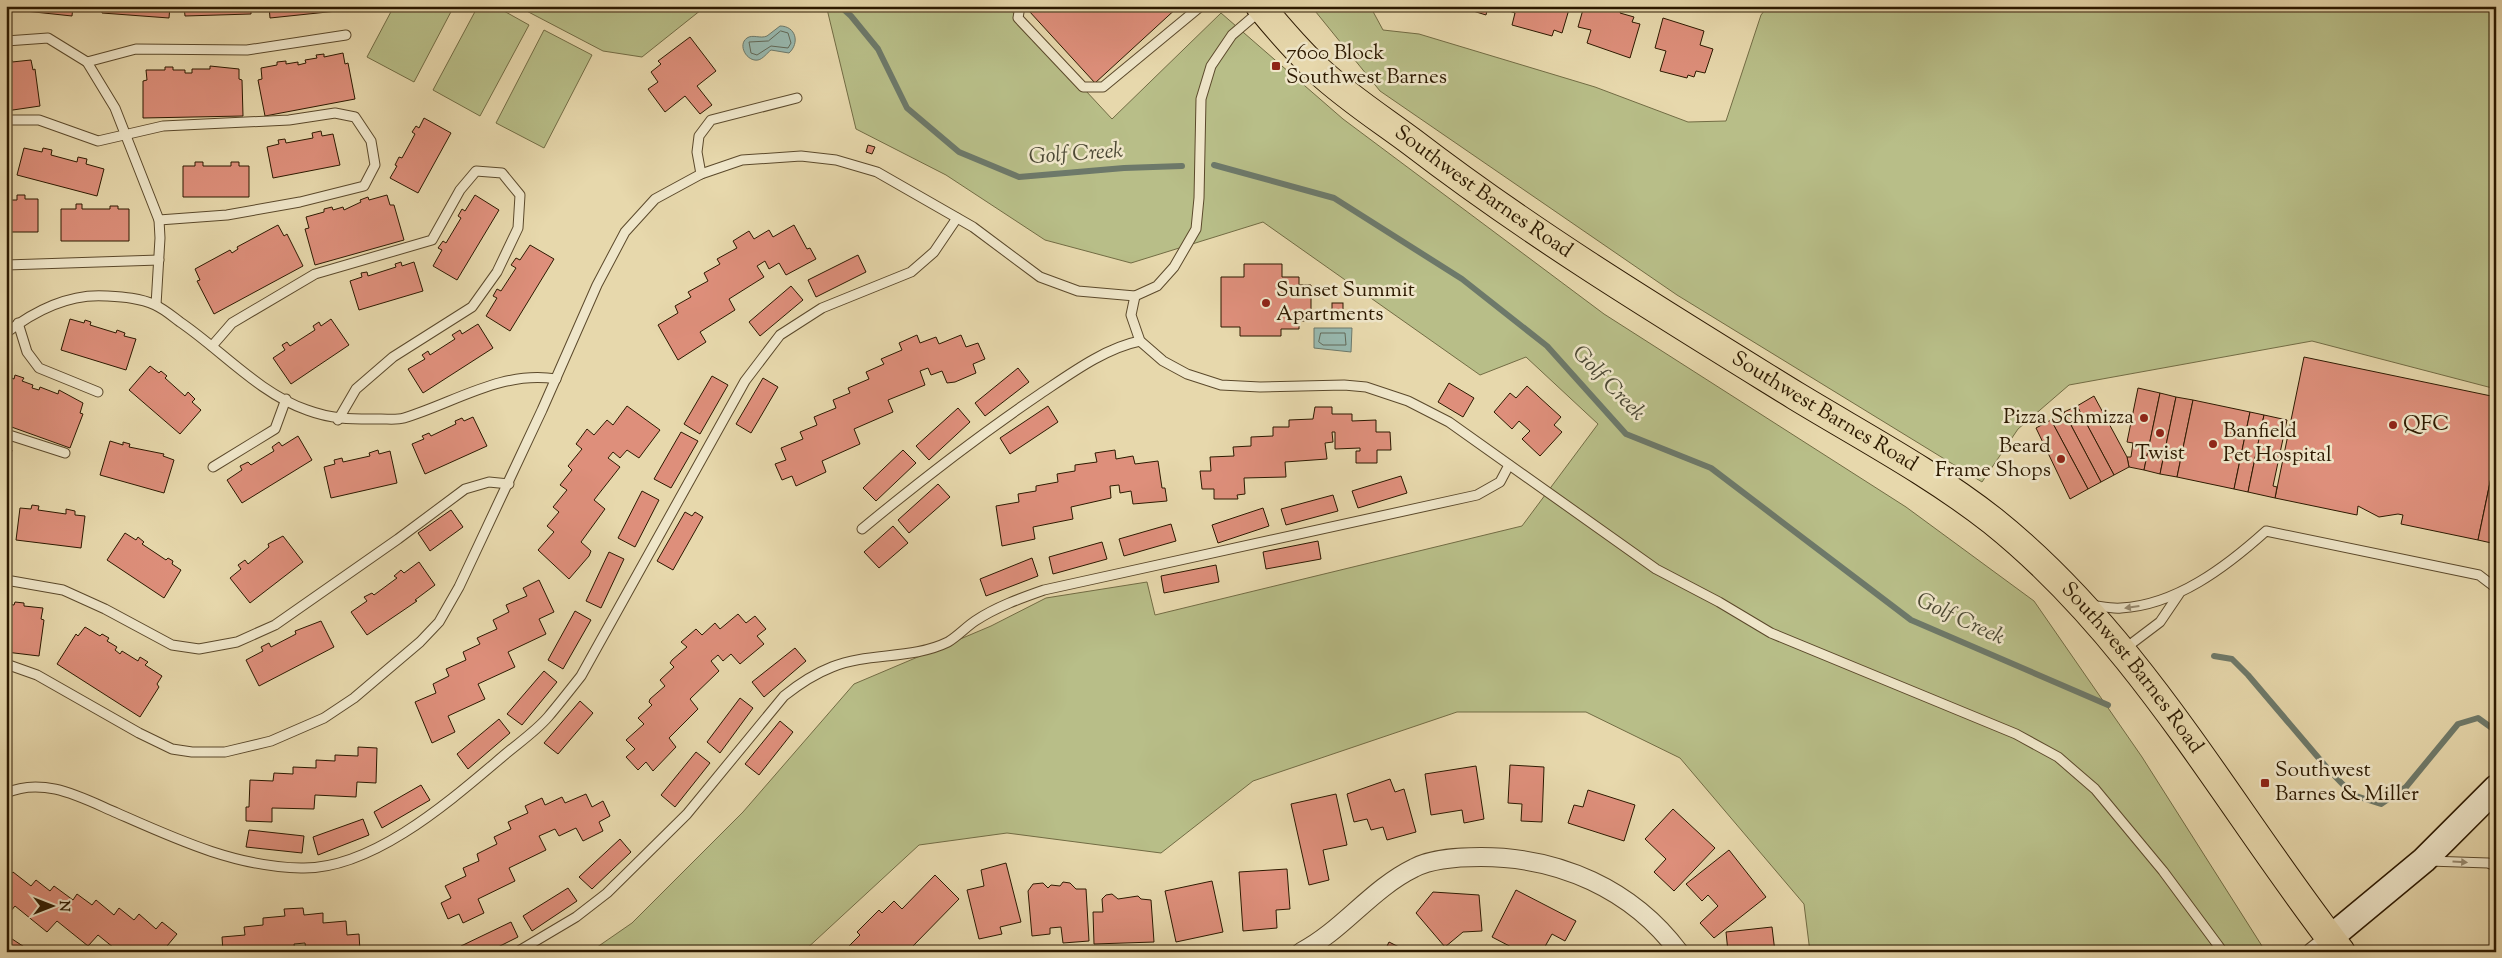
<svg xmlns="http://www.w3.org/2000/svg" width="2502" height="958" font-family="'Sorts Mill Goudy',serif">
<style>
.green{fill:#b8be88;stroke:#726c44}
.water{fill:#98b9b0;stroke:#6d796a}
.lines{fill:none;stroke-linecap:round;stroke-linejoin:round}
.shore{stroke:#626958;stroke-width:1}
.stream{stroke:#6d796a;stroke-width:6}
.building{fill:#de8f7b;stroke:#2c1900}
.lane-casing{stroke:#5b492b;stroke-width:11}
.street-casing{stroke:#5b492b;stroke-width:20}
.secondary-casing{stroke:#2c1900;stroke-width:28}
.primary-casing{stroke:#2c1900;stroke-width:30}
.lane{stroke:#efe6c9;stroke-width:9}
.street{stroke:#efe6c9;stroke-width:18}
.secondary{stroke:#efe6c9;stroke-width:25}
.primary{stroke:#e7d8ac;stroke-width:28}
.oneway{fill:#978a6f}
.poi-dot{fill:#8f2418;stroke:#efe6c9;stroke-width:2}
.labels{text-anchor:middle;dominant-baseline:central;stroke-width:5;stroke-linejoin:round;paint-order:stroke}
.poi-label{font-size:21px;fill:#2c1900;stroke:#efe6c9;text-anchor:start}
.street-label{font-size:21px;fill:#2c1900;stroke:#efe6c9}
.water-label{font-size:22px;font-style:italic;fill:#4c4935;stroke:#efe6c9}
</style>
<rect width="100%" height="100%" fill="#e7d8ac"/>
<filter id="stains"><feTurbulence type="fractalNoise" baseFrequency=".004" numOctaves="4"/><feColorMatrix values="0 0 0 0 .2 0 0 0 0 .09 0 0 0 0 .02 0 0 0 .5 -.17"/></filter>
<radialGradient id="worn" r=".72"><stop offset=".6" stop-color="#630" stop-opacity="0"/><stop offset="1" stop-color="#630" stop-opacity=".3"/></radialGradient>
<g class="green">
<path d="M394 6H454L414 82 367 57Z"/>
<path d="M478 6H495L529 25 480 116 433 90Z"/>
<path d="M517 6H706L642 57 603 51Z"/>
<path d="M822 6H1007L1112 119 1221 13 1343 119 1604 314 1906 507 2034 601 2142 757 2262 946 2261 952H1810L1804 904 1680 758 1586 712H1457L1253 781 1161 853 1007 833 919 845 803 952H590L632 923 743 812 854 684 991 626 1046 598 1147 582 1155 615 1522 526 1598 424 1526 357 1480 375 1263 222 1131 263 1045 240 946 175 856 129 827 9Z"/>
<path d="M1311 6H1370L1383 30 1419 34 1595 87 1688 122 1726 121 1761 15 1768 6H2496V389L2312 341 2069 385 2018 429 1982 482 1677 295 1380 91Z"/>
<path d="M544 30 592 55 544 148 496 123Z"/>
</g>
<g class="water">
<path d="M780 26C796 26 800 43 789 53L771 50C767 53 763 59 758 60 747 62 737 45 747 38 753 34 760 39 767 36Z"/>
<path d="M1314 328H1352L1351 352 1314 348Z"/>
</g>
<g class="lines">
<g class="shore">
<path d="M781 31 788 33 791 43 788 48 771 46 757 55 751 53 749 42 768 41Z"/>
<path d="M1321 333H1345L1346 345H1323L1319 342Z"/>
</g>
<g class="stream">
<path d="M840 6 851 16 878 49 907 108 959 152 1019 177 1124 168 1182 166"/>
<path d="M1214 165 1334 198 1462 279 1547 346 1626 434 1711 468 1911 620 2108 705"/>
<path d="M2214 656 2232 659 2248 675 2328 769 2353 795 2381 804 2406 787 2458 724 2478 718 2496 731"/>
</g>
</g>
<g class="building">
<path d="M7 6H73L72 16 6 9Z"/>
<path d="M102 6H170L169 18 102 13Z"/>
<path d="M184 6H251V14L185 16Z"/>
<path d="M269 6H337V11L270 18Z"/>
<path d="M1034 6H1179L1095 83 1029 11Z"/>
<path d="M1457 6H1488L1486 15Z"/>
<path d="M1511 6H1570L1562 33 1554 30 1552 36 1512 25 1515 13 1509 11Z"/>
<path d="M1584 6H1618L1622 8 1620 13 1634 17 1632 22 1640 24 1630 58 1587 43 1591 30 1578 27Z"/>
<path d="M1663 18 1704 31 1700 45 1713 49 1705 73 1696 71 1694 77 1688 75 1687 78 1660 71 1666 51 1655 48Z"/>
<path d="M690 37 716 71 697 86 712 105 700 114 685 96 665 112 648 89 658 82 651 72 661 64 658 61Z"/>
<path d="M343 53 345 64 348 63 355 99 265 116 258 80 262 79 261 68 277 65V62L286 61V64L298 62V65L306 63 305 60 317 58 316 55 324 54V57Z"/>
<path d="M12 60V62L31 60 33 70 35 69 40 106 6 111V61Z"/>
<path d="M210 66 239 69V79L242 80 243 116 143 118V81L147 80 146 70H165V67H173V70H185V73H192V69H210Z"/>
<path d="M424 118 451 133 418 193 390 178 397 166 395 165 399 157 402 158 415 134 412 132 416 126 419 128Z"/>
<path d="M321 131 322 136 333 134 340 165 273 178 267 147 279 144 278 140 285 139 286 143 313 138 312 133Z"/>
<path d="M868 145 875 147 872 154 866 152Z"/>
<path d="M24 148 42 152 43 148 52 150 51 155 77 162 78 157 87 159 86 164 104 169 97 196 17 175Z"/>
<path d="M195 162H203V166H231V162H239V166H249V197H183V166H195Z"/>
<path d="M17 195H25V199H38V232H6V200H17Z"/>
<path d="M387 195 390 205H394L404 240 315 265 305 229 309 228 306 217 324 212V209L332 207 333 210 343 207 344 210 361 202 360 200 368 197 369 200Z"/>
<path d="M475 195 499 210 457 280 433 266 442 250 438 248 443 241 446 243 461 218 458 216 462 209 465 211Z"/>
<path d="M76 204H82V209H110V206H118V209H129V241H61V209H76Z"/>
<path d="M278 225 284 236 287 234 303 266 214 314 197 281 200 280 195 269 230 250 232 253 238 249 237 247Z"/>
<path d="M794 225 807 249 810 248 816 259 786 275 779 263 769 269 765 261 757 266 764 277 729 299 735 310 700 332 706 342 678 360 658 325 678 313 675 306 691 297 688 292 708 281 704 273 720 264 717 259 737 248 733 241 749 231 754 239 769 230 773 237Z"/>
<path d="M530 245 554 259 510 331 486 316 497 298 493 296 497 289 501 291 516 268 511 265 516 258 520 260Z"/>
<path d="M858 255 866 272 816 297 808 280Z"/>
<path d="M401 262 402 266 414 262 423 291 359 310 350 281 362 277 361 273 367 272 368 276 396 267 395 264Z"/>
<path d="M1244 264H1282V277H1299V285H1311V321H1299V329H1281V336H1240V327H1221V277H1244Z"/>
<path d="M791 286 803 300 760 336 749 322Z"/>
<rect x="1332" y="303" width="11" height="10"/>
<path d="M70 319 84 323 85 320 91 322 90 325 116 333 117 330 125 333 124 336 136 339 126 370 61 350Z"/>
<path d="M331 319 349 345 291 384 273 358 285 350 282 345 287 342 290 346 315 330 313 326 319 322 321 326Z"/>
<path d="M478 324 493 348 423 393 408 369 425 359 422 355 428 351 430 355 455 339 452 335 460 330 462 334Z"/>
<path d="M917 335 920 343 936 337 939 344 961 335 966 347 978 343 985 359 973 364 976 373 955 382 947 383 942 371 931 375 928 368 920 371 925 385 888 400 893 412 854 429 860 444 822 461 826 472 796 486 792 476 782 480 775 464 786 460 781 448 803 439 800 432 817 425 814 417 836 408 833 400 850 393 848 388 869 379 866 372 884 364 881 359 902 350 899 343Z"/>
<path d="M2304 357 2496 397V453L2478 540 2401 524 2403 515 2398 514 2379 517 2358 506 2357 515 2275 498Z"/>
<path d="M150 366 159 373 161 371 167 376 165 378 185 396 188 392 195 399 192 402 201 410 180 434 129 390Z"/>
<path d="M1018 368 1029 382 985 416 975 403Z"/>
<path d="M15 375 24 378 22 381 33 385 32 388 39 390 40 387 58 394 59 390 83 403 80 413 83 414 70 448 6 425V376L14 379Z"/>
<path d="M712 376 728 385 700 434 684 424Z"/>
<path d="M763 378 778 387 751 433 736 424Z"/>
<path d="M1449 383 1474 398 1463 417 1438 402Z"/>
<path d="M1527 386 1561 417 1554 425 1562 432 1540 456 1522 439 1530 431 1519 421 1512 429 1494 412 1510 393 1516 398Z"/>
<path d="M2138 388 2160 393 2144 470 2129 467 2127 457H2131L2133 443 2127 442Z"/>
<path d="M2160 393 2176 397 2160 474 2144 470Z"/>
<path d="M2094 396 2127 457 2129 467 2114 475 2077 406Z"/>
<path d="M2176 397 2193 400 2177 477 2160 474Z"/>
<path d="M2193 400 2250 412 2234 489 2177 477Z"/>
<path d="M627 406 660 430 639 458 627 450 620 458 613 452 608 458 620 467 594 500 605 509 581 542 591 551 589 556 569 579 538 550 554 532 547 526 559 512 553 507 567 490 560 485 572 470 568 466 582 449 576 444 587 429 594 435 607 420 613 425Z"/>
<path d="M1048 406 1058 422 1010 454 1000 438Z"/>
<path d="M2077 406 2114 475 2101 482 2064 412Z"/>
<path d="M1315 407H1332V414H1352V421L1376 420V432H1390L1391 450H1377V463H1356V451H1360V448L1335 449V432H1332L1333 442 1325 443 1327 459 1285 462 1286 477 1244 478 1245 494 1237 495 1238 499H1214V489H1202L1200 471H1211L1210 457 1234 456 1233 447 1251 446V437L1273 436V427H1289V420L1313 419Z"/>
<path d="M958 408 970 422 929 460 916 446Z"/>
<path d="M2064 412 2101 482 2088 489 2051 420Z"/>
<path d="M2250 412 2264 415 2248 492 2234 489Z"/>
<path d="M2264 415 2287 420 2273 486 2277 487 2275 498 2248 492Z"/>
<path d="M473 417 487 446 425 474 412 444 424 439 422 436 429 433 431 436 456 424 455 421 462 418 464 421Z"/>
<path d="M2051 420 2088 489 2070 499 2036 428Z"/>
<path d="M681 432 698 441 671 488 654 479Z"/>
<path d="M298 436 312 460 242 503 227 480 242 470 240 466 248 462 251 465 274 451 272 447 279 442 282 446Z"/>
<path d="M110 441 123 445V442L130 444 129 447 164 454 163 456 174 460 164 493 100 475Z"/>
<path d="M6 449 12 450 7 471H6Z"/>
<path d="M378 450 379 454 390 451 397 483 331 498 324 467 335 464 334 460 342 458 343 462 370 456 369 453Z"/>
<path d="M903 450 916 463 876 501 863 488Z"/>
<path d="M1115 450 1116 459 1133 456 1135 464 1158 461 1162 488H1165L1167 501 1133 504 1131 491 1120 493 1119 485 1110 486 1111 498 1071 507 1073 519 1033 527 1035 539 1002 546 996 506 1019 502 1018 494 1036 491V486L1058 482 1057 474 1075 471V465L1097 462 1095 453Z"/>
<path d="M2495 459H2496V544L2478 540Z"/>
<path d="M1401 476 1407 493 1358 508 1352 491Z"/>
<path d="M938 484 950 497 909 533 898 520Z"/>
<path d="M642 491 659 500 635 547 618 538Z"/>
<path d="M1333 495 1338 511 1286 525 1281 509Z"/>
<path d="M32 505 39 506 38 510 66 514V509L75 511V515L85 516 81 548 16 540 20 508 31 509Z"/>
<path d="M1263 508 1269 526 1218 543 1212 525Z"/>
<path d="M451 510 463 527 430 551 418 533Z"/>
<path d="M685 512 692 516 695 512 703 517 673 570 657 561Z"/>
<path d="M1171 524 1176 541 1124 556 1119 539Z"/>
<path d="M893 526 908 543 879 568 864 552Z"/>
<path d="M125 533 136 540 138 537 144 542 142 544 166 560 168 558 173 561 172 564 181 570 164 598 107 560Z"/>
<path d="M283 536 303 562 250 603 230 578 241 569 238 565 245 560 248 564 269 547 268 544Z"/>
<path d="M1318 541 1321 559 1266 569 1263 552Z"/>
<path d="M1102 542 1107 559 1053 574 1049 557Z"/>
<path d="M609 552 624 559 601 608 586 601Z"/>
<path d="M1032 558 1038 576 986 596 980 579Z"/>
<path d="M419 562 435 585 415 600 417 601 367 635 351 612 367 601 364 597 372 593 374 595 397 578 394 576 401 570 404 573Z"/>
<path d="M1216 565 1219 582 1164 593 1161 576Z"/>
<path d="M539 580 554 612 539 619 546 634 508 652 515 667 478 684 485 699 448 716 455 732 432 743 415 702 436 693 433 684 449 676 446 669 466 660 463 652 480 644 477 638 497 629 493 620 509 612 506 605 527 596 523 588Z"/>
<path d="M15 602 24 603V606L43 608 41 619 44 620 39 656 6 652V604L14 605Z"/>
<path d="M575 611 591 620 563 669 548 660Z"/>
<path d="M738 614 746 623 755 616 766 629 757 636 764 644 740 664 731 654 723 661 718 655 711 661 719 671 690 699 698 709 669 738 676 747 653 771 646 762 638 770 626 757 635 749 626 740 644 724 638 718 652 705 649 702 650 699 665 686 660 680 674 667 670 663 672 660 687 647 681 642 696 629 702 635 715 623 720 629Z"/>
<path d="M321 621 334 647 259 686 246 660 263 651 261 647 269 643 271 647 296 634 295 631Z"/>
<path d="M85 627 100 636 102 634 109 638 107 641 117 647 115 650 120 654 122 651 138 661 140 657 148 662 145 665 162 676 157 684 159 687 140 717 57 664 76 634 78 636Z"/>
<path d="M795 648 806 661 764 697 752 682Z"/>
<path d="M544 671 557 682 522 725 507 714Z"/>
<path d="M740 698 753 708 720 753 707 742Z"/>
<path d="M580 701 593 713 558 754 544 743Z"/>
<path d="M499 719 510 733 468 769 457 754Z"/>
<path d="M780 721 793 732 759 775 745 764Z"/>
<path d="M358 747 377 748 376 783 357 782 356 797 315 795 314 809 272 808V822L246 821V807H249L250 780 273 781 274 773 293 774V767L316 768V760L335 761V755L358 756Z"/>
<path d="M696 752 710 763 675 807 661 795Z"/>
<path d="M1510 765 1544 767 1542 822 1521 821 1522 804 1508 803Z"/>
<path d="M1476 766 1484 819 1464 823 1462 810 1431 815 1425 774Z"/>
<path d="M1390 779 1395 792 1404 789 1416 832 1387 840 1383 827 1371 830 1367 819 1354 822 1347 794Z"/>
<path d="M421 785 430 800 382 828 374 812Z"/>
<path d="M1588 790 1635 805 1624 841 1568 823 1574 805 1583 807Z"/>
<path d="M586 794 592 807 603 801 610 816 599 822 603 831 583 841 576 828 559 836 555 829 539 836 546 850 509 868 515 881 478 899 484 913 463 923 459 914 448 919 441 903 451 898 445 886 466 876 463 868 479 861 477 854 497 844 494 837 511 829 508 822 528 813 525 806 542 798 545 805 562 797 565 803Z"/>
<path d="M1336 794 1347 845 1323 850 1329 880 1309 885 1291 804Z"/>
<path d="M1673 809 1715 848 1674 891 1654 872 1666 859 1645 839Z"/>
<path d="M363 819 369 835 318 855 313 837Z"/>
<path d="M249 830 304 836 302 853 246 847Z"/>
<path d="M620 839 631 852 592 889 579 877Z"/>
<path d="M1729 850 1766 897 1714 938 1700 923 1718 906 1708 895 1702 901 1686 884Z"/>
<path d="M1006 863 1021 922 1000 927 1002 934 979 939 967 890 984 886 981 870Z"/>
<path d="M1287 869 1290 909 1276 910 1277 928 1243 931 1239 872Z"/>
<path d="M13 872 31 886 36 880 50 891 54 886 73 900 77 894 92 905 96 900 114 915 119 908 134 920 139 914 156 929 162 922 177 934 162 952H143L140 949 137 952H119L98 935 88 946 57 921 47 932 15 906 6 917V880Z"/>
<path d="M935 875 959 899 912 947 915 952H847L845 950 860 935 857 932 879 910 882 913 894 901 902 909Z"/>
<path d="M1212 881 1223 932 1176 942 1165 891Z"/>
<path d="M1063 882 1070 883 1076 889H1086L1089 941 1063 943 1061 927 1050 928V934L1032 936 1028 891 1033 884 1043 883 1048 888 1051 885 1060 886Z"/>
<path d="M568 888 577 901 532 931 523 916Z"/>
<path d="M1516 890 1576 921 1565 941 1552 934 1542 952H1521L1492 937Z"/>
<path d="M1433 892 1479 895 1482 931 1463 932 1445 947 1416 913Z"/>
<path d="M1112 894 1118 899 1138 896 1141 899 1151 900 1154 942 1094 944 1093 912H1103L1102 899 1106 895Z"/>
<path d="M303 908 304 915 323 913V923L346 921 347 935 359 934 360 951 306 950 305 943 294 944 295 952H223L222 937 245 935 244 927 263 925V918L285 916 284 909Z"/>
<path d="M511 922 518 937 488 952H464L461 946Z"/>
<path d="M1772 927 1775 952H1728L1726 932Z"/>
<path d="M6 935 32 952H6Z"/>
<path d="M1389 942 1409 952H1384Z"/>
</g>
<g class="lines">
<defs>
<g id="lane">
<path d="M1020 6 1018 18 1083 87H1103L1201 6"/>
<path d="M6 41 48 38 87 62 115 108 159 220 160 238 156 305"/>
<path d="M87 62 136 49 247 50 346 35"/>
<path d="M6 120H39L98 141 163 126 289 120 335 113 355 117 371 141 375 165 364 186 300 202 227 215 159 220"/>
<path d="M701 174 697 152 699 136 711 120 797 98"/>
<path d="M6 265 159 260"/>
<path d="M1135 296 1131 315 1140 341 1163 361 1187 374 1221 385 1260 387 1344 385 1366 387 1408 401 1449 422 1656 569 1719 602 1771 633 2016 734 2058 757 2095 789 2163 871 2223 952"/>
<path d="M18 323 27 352 39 368 98 392"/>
<path d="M6 333C34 311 70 293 107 296 123 297 140 298 155 305 164 309 172 316 180 322 220 349 260 394 307 410 334 420 353 419 381 419 389 419 397 420 404 418 454 403 502 370 556 379"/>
<path d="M212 346 232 323 315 274 432 240 460 190 476 171 502 173 520 195 518 228 497 272 472 307 393 357 356 389 338 420"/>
<path d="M6 434 65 453"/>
<path d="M213 467 275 429 286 399"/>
<path d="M862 529C920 481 978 436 1040 394 1070 374 1105 348 1140 341"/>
<path d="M6 580 63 590 105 609 172 645 199 649 237 642 275 625 398 539 465 489 489 482 509 484"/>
<path d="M2090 605C2100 606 2111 609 2121 608 2176 605 2226 567 2266 531L2479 575 2496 588"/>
<path d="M2123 650 2160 622 2179 594"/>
<path d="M6 664 37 675 139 733 172 749 192 752H225L271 741 324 718 354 698 420 642 439 622 459 587 542 410 597 285 625 232 655 199 701 174 742 160 801 156 836 160 877 172 973 227 1040 277 1078 291 1135 296 1157 286 1174 267 1196 229 1199 198 1201 99 1211 66 1232 35 1260 11"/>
<path d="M6 793C44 776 82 798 117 813 176 839 236 867 301 868 372 870 450 801 502 757 517 744 535 732 548 717 559 704 570 690 581 676L745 381 780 335 822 308 911 272 934 252 957 218"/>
<path d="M2429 861 2488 863 2496 866"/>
<path d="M517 952 576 917 607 893 687 814 784 696C799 684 814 674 832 667 869 652 911 660 948 642 958 636 966 627 975 621 996 607 1021 598 1044 590L1477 495 1500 482 1509 465"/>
</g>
<g id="street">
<path d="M1301 952C1343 930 1371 889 1414 868 1433 858 1460 857 1481 857 1559 857 1632 889 1679 952"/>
<path d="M2312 952 2330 938"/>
</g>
<path id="secondary" d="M2330 938 2424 860 2496 788"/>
<g id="primary">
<path id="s1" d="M1260 6C1278 28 1298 51 1319 71 1347 97 1381 119 1412 142 1533 235 1665 315 1796 396 1862 436 1932 473 1993 521 2139 638 2228 807 2341 952"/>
</g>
</defs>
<use href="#lane" class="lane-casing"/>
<use href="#street" class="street-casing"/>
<use href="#secondary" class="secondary-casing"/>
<use href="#primary" class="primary-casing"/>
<use href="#lane" class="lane"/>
<use href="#street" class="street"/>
<use href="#secondary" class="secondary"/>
<use href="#primary" class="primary"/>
</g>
<defs><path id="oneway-solid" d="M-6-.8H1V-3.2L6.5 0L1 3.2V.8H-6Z" transform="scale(1.25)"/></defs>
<g class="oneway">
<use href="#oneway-solid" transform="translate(2132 607) rotate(172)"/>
<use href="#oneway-solid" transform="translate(2460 862) rotate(3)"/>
</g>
<g class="poi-dot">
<rect x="1271" y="61" width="10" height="10" rx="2.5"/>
<circle cx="1266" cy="303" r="5"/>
<circle cx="2144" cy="418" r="5"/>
<circle cx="2393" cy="425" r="5"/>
<circle cx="2160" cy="433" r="5"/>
<circle cx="2213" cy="444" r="5"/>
<circle cx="2061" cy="459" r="5"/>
<rect x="2260" y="778" width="10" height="10" rx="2.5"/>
</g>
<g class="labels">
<g class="poi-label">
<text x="1286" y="54">7600 Block<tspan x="1286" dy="24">Southwest Barnes</tspan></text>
<text x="1276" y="291">Sunset Summit<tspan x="1276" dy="24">Apartments</tspan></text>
<text x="2134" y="418" text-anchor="end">Pizza Schmizza</text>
<text x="2403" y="425">QFC</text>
<text x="2223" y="432">Banfield<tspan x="2223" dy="24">Pet Hospital</tspan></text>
<text x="2051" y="447" text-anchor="end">Beard<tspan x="2051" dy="24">Frame Shops</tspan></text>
<text x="2160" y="454" text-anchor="middle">Twist</text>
<text x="2275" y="771">Southwest<tspan x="2275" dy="24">Barnes &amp; Miller</tspan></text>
</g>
<g class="street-label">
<text stroke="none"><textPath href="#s1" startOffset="292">Southwest Barnes Road</textPath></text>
<text stroke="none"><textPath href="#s1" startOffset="698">Southwest Barnes Road</textPath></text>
<text stroke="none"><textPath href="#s1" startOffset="1102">Southwest Barnes Road</textPath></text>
</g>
<g class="water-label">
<text transform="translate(1076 155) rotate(-4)">Golf Creek</text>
<text transform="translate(1608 384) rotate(46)">Golf Creek</text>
<text transform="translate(1960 620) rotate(25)">Golf Creek</text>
</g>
</g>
<rect width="2502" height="958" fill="none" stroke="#e7d8ac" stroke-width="25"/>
<rect x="8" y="8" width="2487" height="943" fill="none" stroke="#2c1900" stroke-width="2.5"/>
<rect x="12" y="12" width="2477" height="933" fill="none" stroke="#2c1900"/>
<g transform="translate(52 906) rotate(90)" stroke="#efe6c9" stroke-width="4" paint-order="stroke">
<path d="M0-4L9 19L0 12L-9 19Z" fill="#2c1900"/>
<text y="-8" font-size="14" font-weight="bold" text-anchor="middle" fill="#2c1900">N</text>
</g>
<rect width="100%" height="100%" filter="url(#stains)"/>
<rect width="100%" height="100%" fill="url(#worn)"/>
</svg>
